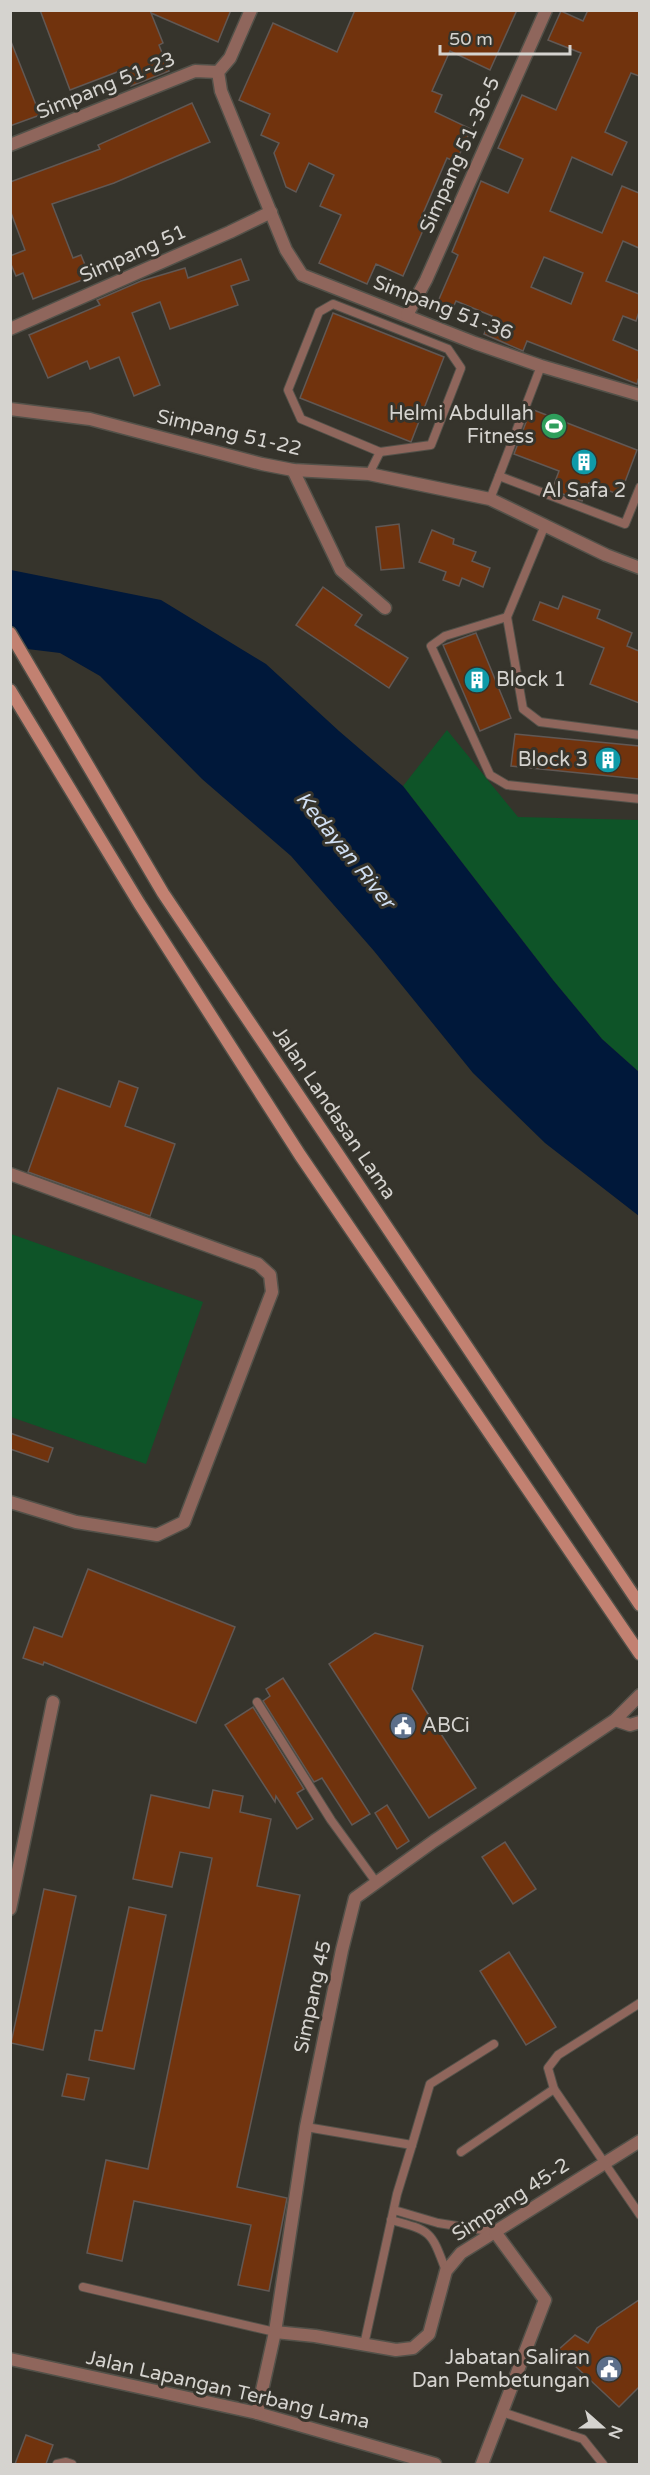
<svg xmlns="http://www.w3.org/2000/svg" width="650" height="2475" font-family="'Varela Round',sans-serif">
<style>
.green{fill:#0e5428}
.water{fill:#00183a}
.building{fill:#71330d;stroke:#615854;stroke-width:1.5;fill-rule:evenodd}
.lines{fill:none;stroke-linecap:round;stroke-linejoin:round}
.service-casing{stroke:#535149;stroke-width:10}
.minor-casing{stroke:#535149;stroke-width:15}
.tertiary-casing{stroke:#535149;stroke-width:15}
.secondary-casing{stroke:#535149;stroke-width:15}
.service{stroke:#8f665c;stroke-width:8}
.minor{stroke:#8f665c;stroke-width:12}
.tertiary{stroke:#8f665c;stroke-width:12}
.secondary{stroke:#c28171;stroke-width:12}
.labels{text-anchor:middle;dominant-baseline:central;stroke-width:6;stroke-linejoin:round;paint-order:stroke}
.street-label{font-size:20px;fill:#d5d3cf;stroke:#36342c}
.poi-label{font-size:20px;fill:#d5d3cf;stroke:#36342c;text-anchor:end}
.water-label{font-size:21px;font-style:italic;fill:#d0dff3;stroke:#36342c}
</style>
<rect width="100%" height="100%" fill="#36342c"/>
<g class="green">
<path d="M447 730 518 817 639 820V1072L602 1039 553 980 403 786Z"/>
<path d="M11 1234 203 1302 146 1464 11 1417Z"/>
</g>
<path class="water" d="M11 570 161 600 266 664 339 731 403 786 553 980 602 1039 639 1072V1216L545 1143 473 1073 374 951 291 856 202 779 100 676 60 653 11 647Z"/>
<g class="building">
<path d="M40 10H231L218 42 151 13 163 43 159 45 169 71 131 86 125 69 70 90Z"/>
<path d="M355 10H517L490 70 450 51 432 91 442 95 435 112 471 129 456 162 447 158 418 225 424 228 403 276 376 264 367 284 319 263 341 215 320 206 334 175 309 163 296 192 286 187 274 153 279 143 261 135 270 114 239 100 273 23 337 52Z"/>
<path d="M588 10H639V76L631 73 605 132 627 142 612 175 572 157 550 211 602 233 622 186 639 193V248L623 241 606 281 639 294V312L636 321 623 316 613 340 639 351V377L637 384 527 341 523 351 484 334 492 316 456 301 451 312 436 306 458 255 452 252 481 181 508 193 523 159 498 148 522 95 556 110 581 53 548 40 561 11 583 21ZM544 257 583 273 571 304 531 287Z"/>
<path d="M10 39 40 115 10 126Z"/>
<path d="M192 103 210 142 114 183 52 204 73 258 81 255 90 277 33 299 23 273 16 276 10 262V256L25 250 10 210V182L100 149 98 145Z"/>
<path d="M241 259 249 280 231 286 238 305 170 329 160 302 132 313 160 385 134 396 119 357 90 369 87 361 48 378 29 335 100 305 97 300 141 281 185 268 188 278Z"/>
<path d="M333 313 444 357 411 442 300 398Z"/>
<path d="M531 409 637 450 620 495 589 483 582 501 552 490 559 471 514 454Z"/>
<path d="M399 524 404 568 381 570 376 527Z"/>
<path d="M432 530 454 539 453 544 476 552 472 561 490 568 483 587 462 578 459 586 443 580 446 572 419 562Z"/>
<path d="M323 587 362 615 355 625 408 658 389 688 296 625Z"/>
<path d="M563 596 600 610 597 618 632 633 627 646 639 651V703L590 684 604 648 533 620 540 602 558 609Z"/>
<path d="M476 633 511 718 480 731 443 645Z"/>
<path d="M515 734 639 746V779L511 766Z"/>
<path d="M119 1081 138 1088 125 1126 175 1144 150 1216 28 1172 58 1088 110 1107Z"/>
<path d="M10 1433 53 1448 48 1462 10 1449Z"/>
<path d="M88 1569 235 1627 196 1723 44 1662 43 1665 23 1658 34 1627 62 1637Z"/>
<path d="M375 1633 423 1646 412 1689 476 1788 429 1818 329 1664Z"/>
<path d="M283 1678 370 1814 352 1825 322 1778 314 1782 263 1701 270 1696 266 1689Z"/>
<path d="M253 1707 304 1789 297 1793 313 1819 297 1829 276 1796 275 1802 225 1725Z"/>
<path d="M213 1790 243 1796 240 1812 271 1819 257 1886 300 1895 237 2187 287 2198 269 2291 238 2285 251 2225 134 2201 122 2261 87 2253 106 2160 148 2169 212 1858 180 1852 172 1887 133 1879 151 1795 209 1808Z"/>
<path d="M387 1805 409 1841 397 1849 375 1813Z"/>
<path d="M505 1842 536 1889 513 1904 482 1857Z"/>
<path d="M44 1889 76 1896 43 2050 11 2043Z"/>
<path d="M129 1907 166 1915 134 2069 89 2060 95 2030 102 2031Z"/>
<path d="M509 1952 556 2027 526 2045 480 1971Z"/>
<path d="M67 2074 89 2078 84 2100 62 2096Z"/>
<path d="M639 2300V2387L619 2407 558 2350 575 2335 588 2343 597 2328Z"/>
<path d="M26 2435 53 2445 46 2464H15Z"/>
</g>
<g class="lines">
<defs>
<g id="service">
<path d="M333 304 448 349 461 368 431 445 380 452 301 419 288 390 319 312Z"/>
<path d="M541 366 499 476 625 524 640 487"/>
<path d="M369 474 380 452"/>
<path d="M490 499 499 476"/>
<path d="M507 617 445 636 431 646 490 775 507 785 640 799"/>
<path d="M507 617 523 709 540 722 640 735"/>
<path d="M507 617 545 525"/>
<path d="M257 1702 331 1820 376 1882"/>
<path d="M554 2089 548 2068 558 2055 640 2003"/>
<path d="M306 2127 412 2145 397 2194 364 2345"/>
<path d="M412 2145 430 2084 494 2044"/>
<path d="M461 2152 554 2089 640 2215"/>
<path d="M394 2210 438 2223 495 2232"/>
<path d="M391 2220C432 2231 431 2231 446 2271"/>
<path d="M83 2287 275 2332"/>
<path d="M502 2412 583 2439 603 2464"/>
<path d="M57 2464 66 2462 72 2464"/>
</g>
<g id="minor">
<path d="M251 10 230 58 218 72 221 91 286 250 302 275 475 343 541 366 640 395"/>
<path d="M10 145 195 71 218 72"/>
<path d="M407 315 426 280 546 10"/>
<path d="M10 329 230 232 271 212"/>
<path d="M10 409 90 419 262 464 293 470 369 474 490 499 606 555 640 568"/>
<path d="M293 470 341 570 385 608"/>
<path d="M10 1174 258 1264 270 1275 272 1292 184 1522 157 1535 76 1522 10 1502"/>
<path d="M615 1720 630 1725 640 1722"/>
<path d="M10 1909 53 1702"/>
<path d="M275 2332 315 2336 396 2350 413 2348 429 2334 446 2271 461 2253 640 2141"/>
<path d="M257 2413 275 2332 306 2127 342 1950 355 1898 434 1841 615 1720 640 1695"/>
<path d="M482 2464 545 2300 495 2232"/>
</g>
<path id="tertiary" d="M10 2359 257 2413 435 2464"/>
<g id="secondary">
<path d="M10 633 163 893 640 1605"/>
<path d="M10 690 139 903 300 1155 640 1654"/>
</g>
</defs>
<use href="#service" class="service-casing"/>
<use href="#minor" class="minor-casing"/>
<use href="#tertiary" class="tertiary-casing"/>
<use href="#secondary" class="secondary-casing"/>
<use href="#service" class="service"/>
<use href="#minor" class="minor"/>
<use href="#tertiary" class="tertiary"/>
<use href="#secondary" class="secondary"/>
</g>
<defs>
<symbol id="stadium-disc" viewBox="-11 -11 22 22"><circle r="9.5" fill="#2e9e5b" stroke="#36342c"/><path d="M0-5a6.5 5 0 1 0 0 10a6.5 5 0 1 0 0-10ZM-3.5-1.8h7v3.6h-7Z" fill="#fff"/></symbol>
<symbol id="building-disc" viewBox="-11 -11 22 22"><circle r="9.5" fill="#0f9aa8" stroke="#36342c"/><path d="M-4-6H4V6H1V3H-1V6H-4ZM-2.5-4.3h1.7v1.8h-1.7ZM.8-4.3h1.7v1.8H.8ZM-2.5-1h1.7V.8h-1.7ZM.8-1h1.7V.8H.8Z" fill="#fff"/></symbol>
<symbol id="civic-disc" viewBox="-11 -11 22 22"><circle r="9.5" fill="#5c6f8a" stroke="#36342c"/><path d="M-.6-6.5H3V-4.5H.6V-3L4-1V1h2V6H-6V1h2V-1L-.6-3ZM-1.2 2.5V6h2.4V2.5Z" fill="#fff"/></symbol>
</defs>
<g fill-rule="evenodd">
<use href="#stadium-disc" x="539" y="411" width="30" height="30"/>
<use href="#building-disc" x="569" y="447" width="30" height="30"/>
<use href="#building-disc" x="462" y="665" width="30" height="30"/>
<use href="#building-disc" x="593" y="745" width="30" height="30"/>
<use href="#civic-disc" x="388" y="1711" width="30" height="30"/>
<use href="#civic-disc" x="594" y="2354" width="30" height="30"/>
</g>
<g class="labels">
<g class="street-label">
<text transform="translate(106 86) rotate(-22)">Simpang 51-23</text>
<text transform="translate(460 155) rotate(-66)">Simpang 51-36-5</text>
<text transform="translate(133 254) rotate(-24)">Simpang 51</text>
<text transform="translate(443 308) rotate(21)">Simpang 51-36</text>
<text transform="translate(229 433) rotate(13)">Simpang 51-22</text>
<text transform="translate(334 1113) rotate(56)">Jalan Landasan Lama</text>
<text transform="translate(313 1997) rotate(-78)">Simpang 45</text>
<text transform="translate(511 2200) rotate(-33)">Simpang 45-2</text>
<text transform="translate(228 2390) rotate(13)">Jalan Lapangan Terbang Lama</text>
</g>
<g class="poi-label">
<text x="534" y="414">Helmi Abdullah<tspan x="534" dy="23">Fitness</tspan></text>
<text x="584" y="491" text-anchor="middle">Al Safa 2</text>
<text x="496" y="680" text-anchor="start">Block 1</text>
<text x="588" y="760">Block 3</text>
<text x="422" y="1726" text-anchor="start">ABCi</text>
<text x="590" y="2358">Jabatan Saliran<tspan x="590" dy="23">Dan Pembetungan</tspan></text>
</g>
<g class="water-label">
<text transform="translate(345 850) rotate(51)">Kedayan River</text>
</g>
</g>
<rect width="650" height="2475" fill="none" stroke="#d5d3cf" stroke-width="24"/>
<g transform="translate(602 2427) rotate(111)" stroke="#36342c" stroke-width="4.5" paint-order="stroke">
<path d="M0-4.5L10 22L0 15L-10 22Z" fill="#d5d3cf"/>
<text y="-9" font-size="16" font-weight="bold" text-anchor="middle" fill="#d5d3cf">N</text>
</g>
<path d="M440 45v9h130v-9" fill="none" stroke="#d5d3cf" stroke-width="3"/>
<text x="449" y="45" font-size="18" fill="#d5d3cf" stroke="#36342c" stroke-width="4.5" paint-order="stroke">50 m</text>
</svg>
